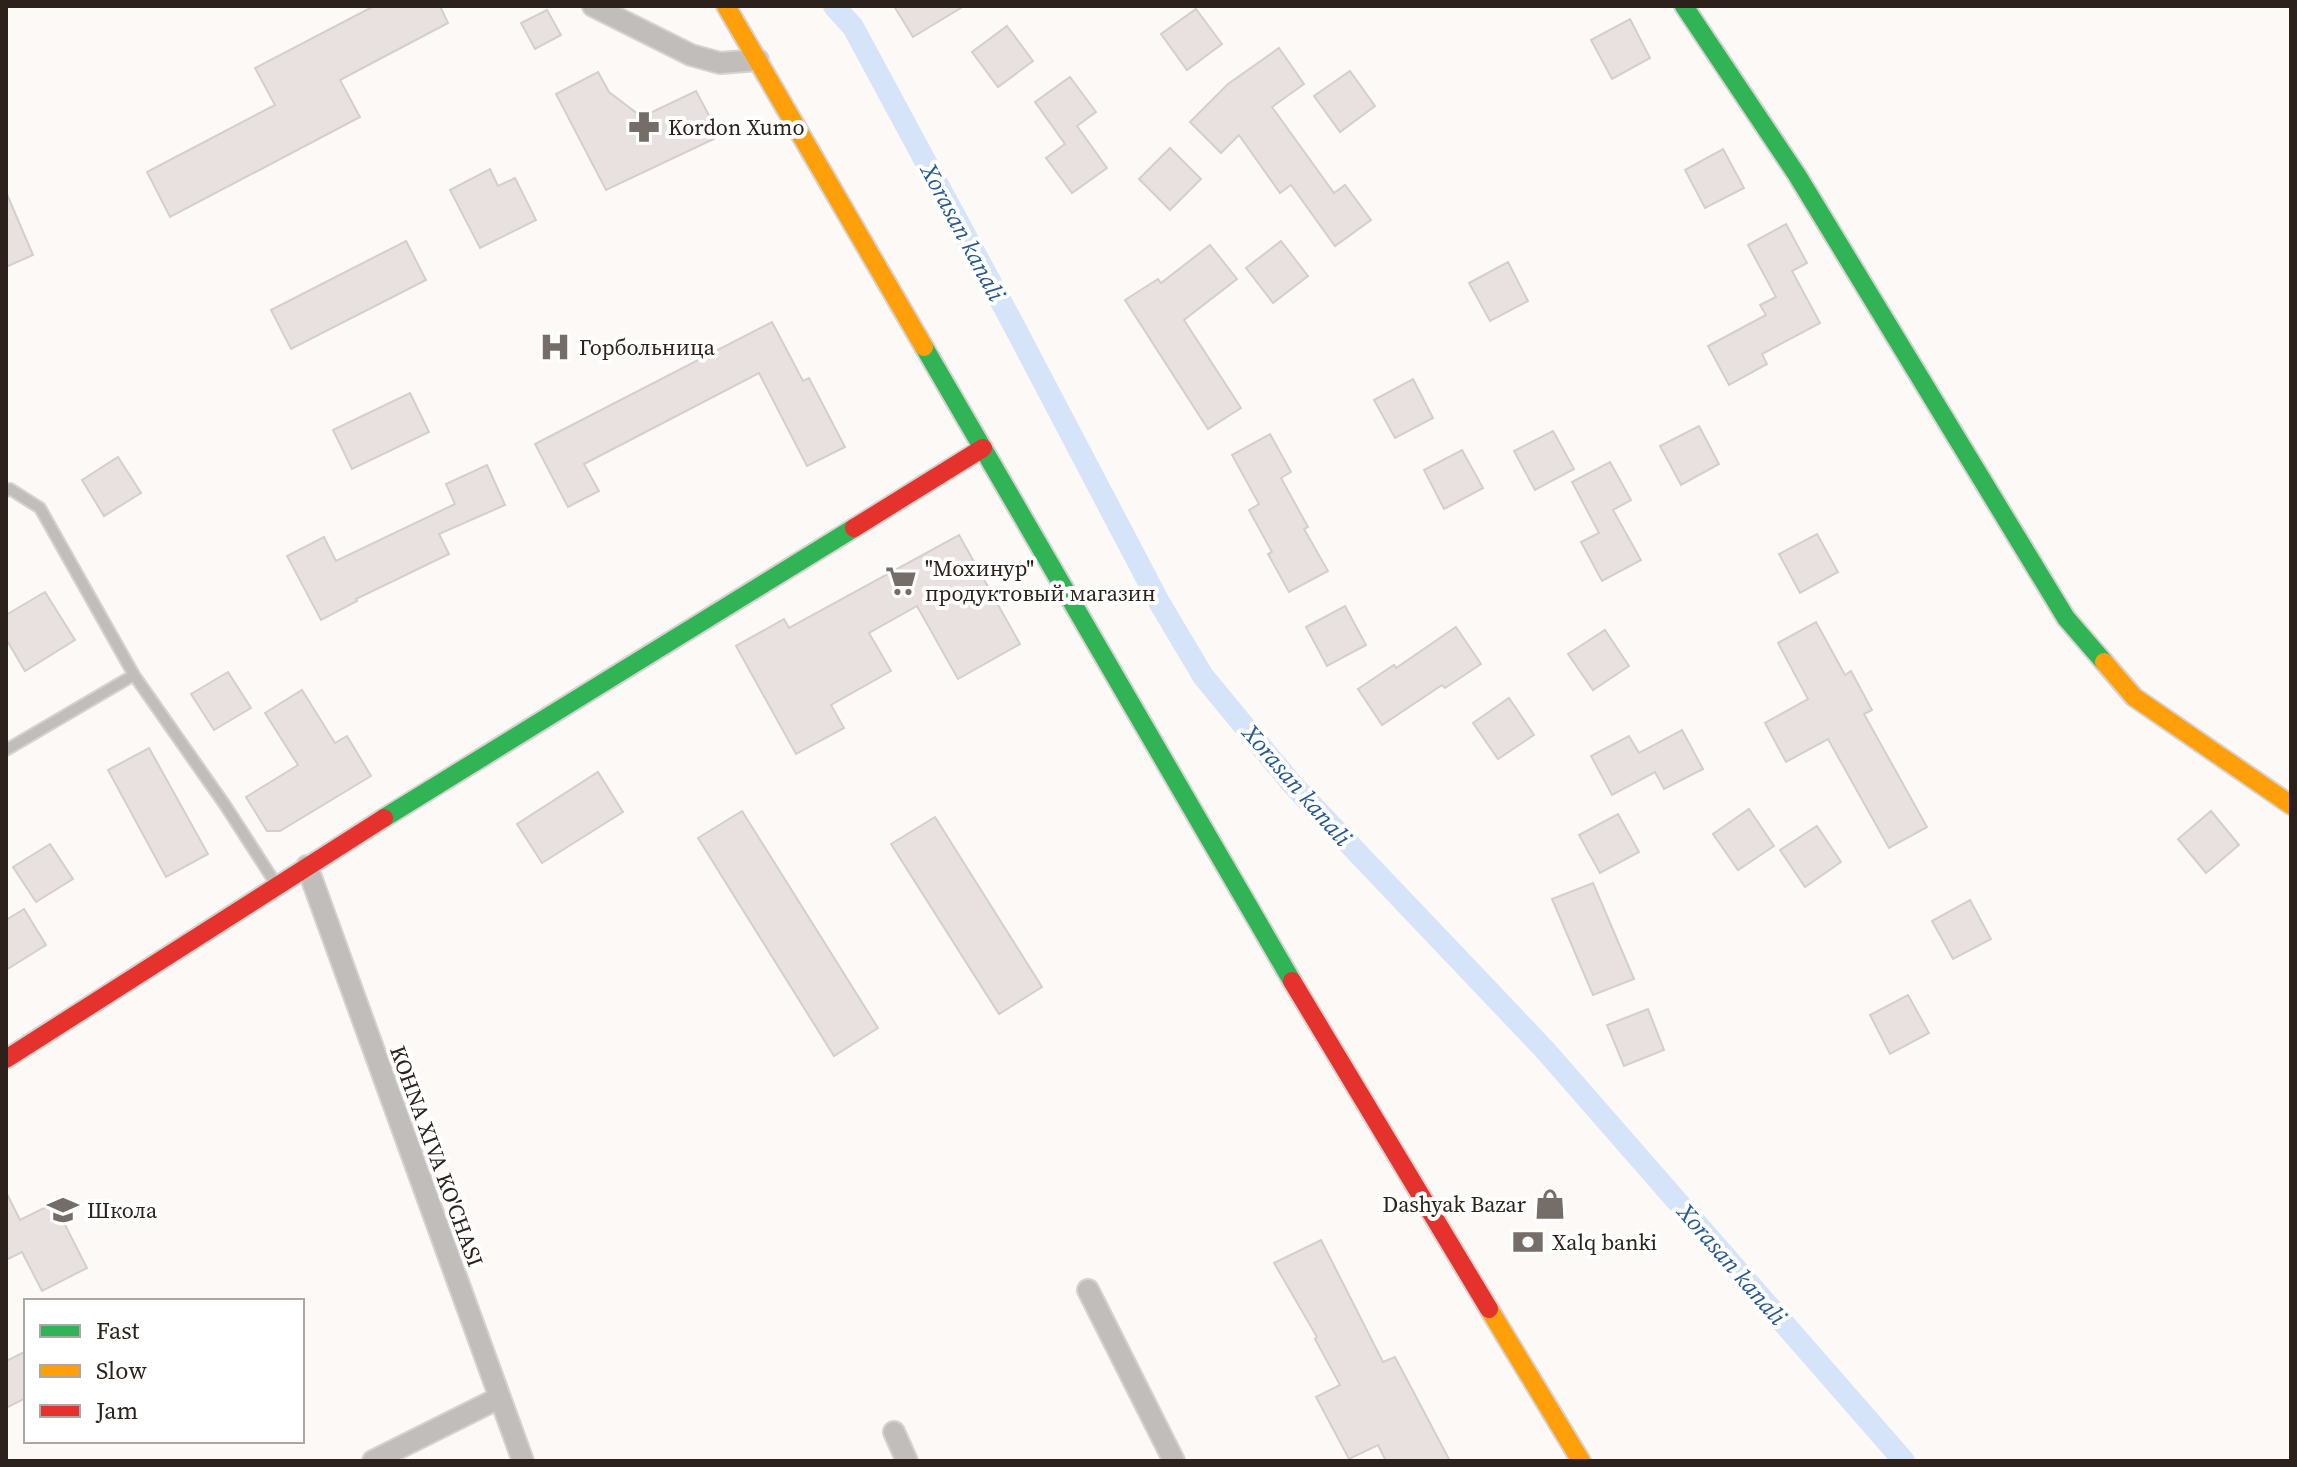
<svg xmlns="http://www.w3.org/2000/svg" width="2297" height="1467" font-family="'Source Serif 4',serif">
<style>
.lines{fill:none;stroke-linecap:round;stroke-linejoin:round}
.canal{stroke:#d5e4f8;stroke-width:22}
.building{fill:#e9e1df;stroke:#d5cecc;stroke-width:2}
.lane-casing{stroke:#d6d2d0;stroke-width:14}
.street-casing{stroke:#d6d2d0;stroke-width:24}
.fast-casing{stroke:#d6d2d0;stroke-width:22}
.slow-casing{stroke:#d6d2d0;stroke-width:22}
.jam-casing{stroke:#d6d2d0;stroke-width:22}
.lane{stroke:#c0bdbb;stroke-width:10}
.street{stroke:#c0bdbb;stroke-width:20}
.fast{stroke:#30b455;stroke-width:18}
.slow{stroke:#ff9f0a;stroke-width:18}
.jam{stroke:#e5322d;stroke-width:18}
.labels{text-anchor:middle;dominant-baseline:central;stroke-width:8;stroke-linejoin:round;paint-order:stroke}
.poi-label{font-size:22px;fill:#2c221b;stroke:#fff;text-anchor:start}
.street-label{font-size:22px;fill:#2c221b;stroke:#fff}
.water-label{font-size:24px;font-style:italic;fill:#255790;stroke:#fff}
</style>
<rect width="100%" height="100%" fill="#fcf9f7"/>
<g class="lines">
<path class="canal" d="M834 6 853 27 1012 322 1159 602 1203 676 1292 784 1544 1049 1904 1461"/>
</g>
<g class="building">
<path d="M374 6H440L448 23 340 80 360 117 170 217 147 172 275 105 255 68Z"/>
<path d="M894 6H964L913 37Z"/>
<path d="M1196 9 1222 44 1187 70 1161 34Z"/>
<path d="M547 10 561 35 535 49 521 23Z"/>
<path d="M1630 19 1650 58 1612 79 1591 40Z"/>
<path d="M1007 26 1033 61 998 87 972 52Z"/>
<path d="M1279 48 1304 84 1272 107 1334 193 1345 185 1371 220 1335 246 1291 185 1280 193 1239 135 1221 153 1190 122 1228 84Z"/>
<path d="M1350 71 1375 106 1340 132 1314 96Z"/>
<path d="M598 72 609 92 642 117 696 91 720 136 606 190 556 94Z"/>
<path d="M1070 77 1096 112 1077 126 1107 168 1072 193 1046 158 1065 144 1035 102Z"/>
<path d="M1170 148 1201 179 1170 210 1139 179Z"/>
<path d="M1723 149 1744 188 1705 208 1685 170Z"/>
<path d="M490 169 498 186 515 178 536 220 480 248 450 190Z"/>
<path d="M6 192 33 255 6 267Z"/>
<path d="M1786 224 1807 263 1792 271 1820 323 1762 354 1767 364 1729 385 1708 346 1766 315 1760 305 1776 297 1748 245Z"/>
<path d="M406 241 426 280 291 349 271 310Z"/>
<path d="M1281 241 1308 276 1273 303 1246 268Z"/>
<path d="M1210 245 1237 279 1184 320 1241 408 1208 429 1125 300 1158 279 1161 283Z"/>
<path d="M1508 262 1528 301 1490 321 1469 283Z"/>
<path d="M772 322 803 381 809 378 845 447 807 466 759 373 584 464 599 491 568 507 535 444Z"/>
<path d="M1413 379 1433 418 1395 438 1374 400Z"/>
<path d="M410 393 429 432 352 469 333 430Z"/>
<path d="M1699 426 1719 464 1681 485 1660 446Z"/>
<path d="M1553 431 1574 469 1535 490 1514 451Z"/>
<path d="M1270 434 1291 472 1281 478 1308 527 1304 529 1328 571 1289 592 1268 554 1272 552 1249 510 1259 504 1232 455Z"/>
<path d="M1462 450 1483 488 1444 509 1424 470Z"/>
<path d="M118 457 141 493 104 516 82 480Z"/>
<path d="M1610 462 1631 500 1613 510 1641 560 1602 581 1581 542 1599 533 1572 482Z"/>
<path d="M487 465 505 505 439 534 449 554 356 599 357 601 321 620 287 556 324 537 336 561 455 504 446 484Z"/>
<path d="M1817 534 1838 572 1800 593 1779 554Z"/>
<path d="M959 535 1020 644 958 679 917 606 869 633 891 671 831 705 844 728 796 754 736 646 784 619 789 628Z"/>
<path d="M45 592 75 640 25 671 6 639V615Z"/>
<path d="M1345 606 1366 645 1327 666 1306 627Z"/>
<path d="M1816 622 1845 675 1851 671 1872 710 1864 714 1927 827 1889 848 1828 739 1786 762 1765 723 1808 699 1778 643Z"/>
<path d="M1456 627 1481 664 1445 688 1442 685 1382 725 1358 689 1394 665 1396 668Z"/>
<path d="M1605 630 1629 666 1593 690 1568 654Z"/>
<path d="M228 672 251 708 214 730 191 694Z"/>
<path d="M302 690 335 743 347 736 371 776 280 831H267L246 797 298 765 265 713Z"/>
<path d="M1509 698 1534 735 1498 759 1473 723Z"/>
<path d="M1682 730 1703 769 1664 789 1655 772 1612 795 1591 756 1629 736 1639 753Z"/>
<path d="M149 748 208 854 166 877 108 770Z"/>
<path d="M598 772 623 812 542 863 517 824Z"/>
<path d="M1749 809 1774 846 1738 870 1713 834Z"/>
<path d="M742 811 878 1028 834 1056 698 838Z"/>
<path d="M2211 811 2239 845 2206 873 2178 839Z"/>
<path d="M1618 814 1639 852 1600 873 1579 835Z"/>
<path d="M935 817 1042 987 999 1014 891 844Z"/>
<path d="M1817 826 1841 862 1805 887 1780 850Z"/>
<path d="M50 844 73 879 36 902 13 867Z"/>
<path d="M1593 883 1634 979 1593 995 1552 899Z"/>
<path d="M1970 900 1991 939 1953 959 1932 921Z"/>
<path d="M24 909 46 945 6 970V920Z"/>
<path d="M1908 995 1929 1033 1890 1054 1870 1015Z"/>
<path d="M1648 1009 1664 1050 1624 1066 1607 1025Z"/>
<path d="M6 1192 20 1220 54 1203 87 1268 42 1291 22 1252 6 1260Z"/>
<path d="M1321 1240 1383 1362 1395 1357 1450 1461H1386L1378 1445 1349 1459 1316 1397 1340 1385 1315 1339 1317 1337 1274 1263Z"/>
<path d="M26 1351V1398L6 1408V1361Z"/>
</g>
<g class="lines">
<defs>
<g id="lane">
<path d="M6 491 10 489 40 508 134 675 225 805 276 884"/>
<path d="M6 750 134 675"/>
</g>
<g id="street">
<path d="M593 6 691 55 720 63 758 60"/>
<path d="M307 866 523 1461"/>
<path d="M1088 1290 1174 1461"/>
<path d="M894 1432 907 1461"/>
<path d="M373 1461 499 1398"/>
</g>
<g id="fast">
<path d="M1684 6 1797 175 2066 618 2104 662"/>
<path d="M924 347 1292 981"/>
<path d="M384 818 854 528"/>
</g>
<g id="slow">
<path d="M726 6 924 347"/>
<path d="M2104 662 2134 697 2291 805"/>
<path d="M1489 1309 1581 1461"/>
</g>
<g id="jam">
<path d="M854 528 983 448"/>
<path d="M1292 981 1489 1309"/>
<path d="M6 1059 384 818"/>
</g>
</defs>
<use href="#lane" class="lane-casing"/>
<use href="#street" class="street-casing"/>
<use href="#fast" class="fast-casing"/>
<use href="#slow" class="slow-casing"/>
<use href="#jam" class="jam-casing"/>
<use href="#lane" class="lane"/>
<use href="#street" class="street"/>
<use href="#fast" class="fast"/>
<use href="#slow" class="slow"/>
<use href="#jam" class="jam"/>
</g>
<defs>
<symbol id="pharmacy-bare" viewBox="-9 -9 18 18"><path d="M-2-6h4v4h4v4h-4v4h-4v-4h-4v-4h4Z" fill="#756d68" stroke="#fff" stroke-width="2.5" paint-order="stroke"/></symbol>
<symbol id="hospital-bare" viewBox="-9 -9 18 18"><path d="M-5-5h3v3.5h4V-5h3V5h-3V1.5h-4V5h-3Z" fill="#756d68" stroke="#fff" stroke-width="2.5" paint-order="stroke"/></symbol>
<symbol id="supermarket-bare" viewBox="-9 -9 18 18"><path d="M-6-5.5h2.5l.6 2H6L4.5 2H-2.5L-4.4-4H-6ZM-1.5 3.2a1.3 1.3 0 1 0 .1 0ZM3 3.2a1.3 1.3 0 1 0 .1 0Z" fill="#756d68" stroke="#fff" stroke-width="2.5" paint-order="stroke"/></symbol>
<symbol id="shop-bare" viewBox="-9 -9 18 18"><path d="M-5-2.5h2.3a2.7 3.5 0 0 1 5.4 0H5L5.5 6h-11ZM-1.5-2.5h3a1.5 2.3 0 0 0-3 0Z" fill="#756d68" stroke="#fff" stroke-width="2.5" paint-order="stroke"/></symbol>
<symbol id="school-bare" viewBox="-9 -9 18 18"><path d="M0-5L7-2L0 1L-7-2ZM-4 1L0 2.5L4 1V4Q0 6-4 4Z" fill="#756d68" stroke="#fff" stroke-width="2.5" paint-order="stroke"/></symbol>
<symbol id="bank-bare" viewBox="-9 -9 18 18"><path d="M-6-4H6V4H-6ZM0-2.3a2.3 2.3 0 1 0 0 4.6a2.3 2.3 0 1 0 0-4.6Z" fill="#756d68" stroke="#fff" stroke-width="2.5" paint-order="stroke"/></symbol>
</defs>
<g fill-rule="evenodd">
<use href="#pharmacy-bare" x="622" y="105" width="44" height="44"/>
<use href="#hospital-bare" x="533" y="325" width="44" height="44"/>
<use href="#supermarket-bare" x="879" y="559" width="44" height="44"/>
<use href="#shop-bare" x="1528" y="1182" width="44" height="44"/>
<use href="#school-bare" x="41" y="1188" width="44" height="44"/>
<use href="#bank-bare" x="1506" y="1220" width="44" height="44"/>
</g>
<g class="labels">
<g class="poi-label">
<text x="668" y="127">Kordon Xumo</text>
<text x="579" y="347">Горбольница</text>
<text x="925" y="568">"Мохинур"<tspan x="925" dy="25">продуктовый магазин</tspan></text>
<text x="1526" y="1204" text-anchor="end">Dashyak Bazar</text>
<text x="87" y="1210">Школа</text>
<text x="1552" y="1242">Xalq banki</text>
</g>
<g class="street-label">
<text transform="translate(437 1156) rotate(70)">KOHNA XIVA KO'CHASI</text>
</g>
<g class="water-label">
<text transform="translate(963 232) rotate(62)">Xorasan kanali</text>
<text transform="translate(1297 785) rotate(49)">Xorasan kanali</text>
<text transform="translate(1732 1264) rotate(49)">Xorasan kanali</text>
</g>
</g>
<rect width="2297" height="1467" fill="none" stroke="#2c221b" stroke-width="16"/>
<rect x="24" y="1299" width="280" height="144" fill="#ffffff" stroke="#aba7a4" stroke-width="2"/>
<rect x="40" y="1325" width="40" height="12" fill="#30b455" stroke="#aba7a4" stroke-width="2"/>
<text x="96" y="1339" font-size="24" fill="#2c221b">Fast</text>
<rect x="40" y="1365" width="40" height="12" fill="#ff9f0a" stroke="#aba7a4" stroke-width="2"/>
<text x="96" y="1379" font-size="24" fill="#2c221b">Slow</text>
<rect x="40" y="1405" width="40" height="12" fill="#e5322d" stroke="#aba7a4" stroke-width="2"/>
<text x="96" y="1419" font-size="24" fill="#2c221b">Jam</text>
</svg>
